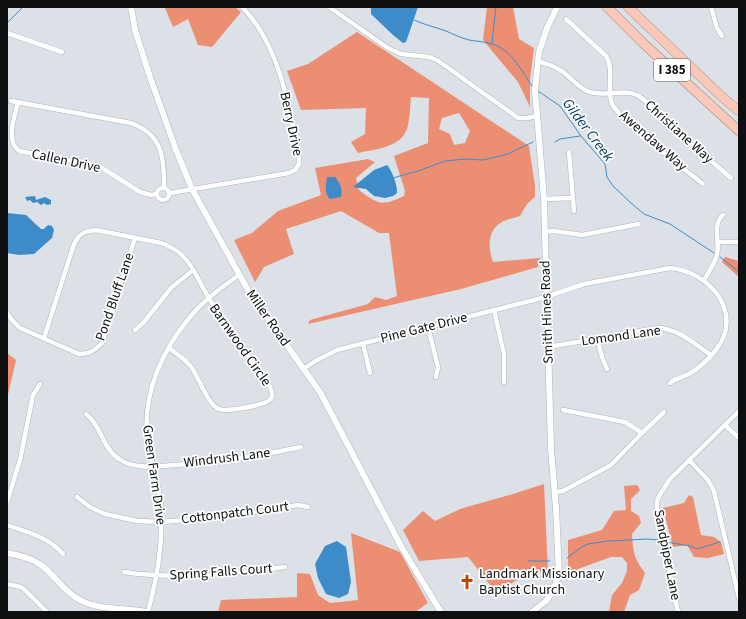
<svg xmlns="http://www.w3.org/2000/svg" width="746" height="619" font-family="'Source Sans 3',sans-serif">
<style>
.forest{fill:#eb8e71;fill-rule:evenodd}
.water{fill:#3d8cc9}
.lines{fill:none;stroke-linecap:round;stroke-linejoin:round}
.stream{stroke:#3d8cc9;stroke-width:1}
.minor-casing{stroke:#aeb3b8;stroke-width:5.5}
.tertiary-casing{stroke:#aeb3b8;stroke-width:7}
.motorway-casing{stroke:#a6877e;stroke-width:10}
.minor{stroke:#fff;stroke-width:4.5}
.tertiary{stroke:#fff;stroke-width:6}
.motorway{stroke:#f9c8b8;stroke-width:9}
.labels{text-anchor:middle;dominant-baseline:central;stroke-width:3.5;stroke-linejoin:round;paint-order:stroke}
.shield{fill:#fff;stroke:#565758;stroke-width:1}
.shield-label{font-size:13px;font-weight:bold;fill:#0d0f11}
.street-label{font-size:14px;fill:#0d0f11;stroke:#fff}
.poi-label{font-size:14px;fill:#0d0f11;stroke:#fff;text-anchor:start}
.water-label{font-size:15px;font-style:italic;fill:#003d65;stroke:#fff}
</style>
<rect width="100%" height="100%" fill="#dbe1e6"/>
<g class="forest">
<path d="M166 7H235L241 12 212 47 198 45 188 19 173 27 165 8Z"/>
<path d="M487 7H513L519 39 534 48 530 79V107L518 82 483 40Z"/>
<path d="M357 32 529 146 535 186V197L527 204 520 216C514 218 507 219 502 222 487 230 488 248 493 262L540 258 538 267 461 289 308 324 310 320 368 304 375 297 386 300 397 296 389 233H379L341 211 286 229 294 254 264 267 255 282 234 240 252 233 278 211 321 195 315 168 368 159 375 162 356 178 359 190C378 204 381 207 404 196L405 191 394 156 428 143 429 98 411 97C410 107 410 119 407 129 400 148 375 149 358 153L351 142 365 134 366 108 301 110 287 71 308 64ZM459 113 470 131 465 143 454 145 450 134 439 129 442 118Z"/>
<path d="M725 257 739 261V277L722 262Z"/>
<path d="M7 353 16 360 7 399Z"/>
<path d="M544 484 548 572 527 571 517 580 505 587 491 586 468 557 419 561 403 530 423 511 435 521 460 509 513 494Z"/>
<path d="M637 485 640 490 631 499V511L639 516 641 523 632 534C633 552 634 558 645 573L639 590 630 595 624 612H609L612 595 622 583 627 571V563L622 557H611L578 569 576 578H568V540L602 530 614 511 626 510 624 486Z"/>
<path d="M689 495 693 497 701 535 714 537 721 542 724 554 708 558 694 557 687 545 673 547 663 508 684 503Z"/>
<path d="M351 533 400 552 428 603 415 612H218L221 600 297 597V573L310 574 318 595 330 603 358 600Z"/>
</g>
<g class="water">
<path d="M371 7H418L406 42 403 43 393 35 371 14Z"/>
<path d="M387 165C392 170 398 187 397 193L393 196 385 198 374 196 366 189 353 187 374 170Z"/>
<path d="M327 177H335C340 183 343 189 341 197L330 199C324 194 326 185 327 177Z"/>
<path d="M35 196 36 200 45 197 51 200V204L47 205 44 203 41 205 37 202 33 203 30 200 27 201 25 197Z"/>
<path d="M7 213 26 215 41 229H44L48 225 52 226 54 230 52 238 34 254 19 255 7 253Z"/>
<path d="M337 541 346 547 351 582 348 594 339 598 326 594 318 578 315 564 325 546Z"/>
</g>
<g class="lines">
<g class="stream">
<path d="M414 20C425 25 435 27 446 31 453 34 461 38 469 40 481 42 493 42 504 50 515 58 524 74 532 86"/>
<path d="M7 23 23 7"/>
<path d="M492 43 496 7"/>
<path d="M538 91 560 106 581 136 605 164 607 177 613 186 631 203 644 214 670 224 714 253"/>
<path d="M555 142 560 139 580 136"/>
<path d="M393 178 421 170 445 161 465 159 483 160 508 154 533 142"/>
<path d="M720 257 739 272"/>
<path d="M666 542 690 546 697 549 720 542"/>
<path d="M567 558 582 547 588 544 608 541 647 539 659 540"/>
<path d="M528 561H550"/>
</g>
<defs>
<g id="minor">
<path d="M329 7 388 48 401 54 429 57 437 60 518 118H528L536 116"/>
<path d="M711 7 717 28 722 36"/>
<path d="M566 19 606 56C615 70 606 89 612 104 615 109 620 114 624 118 648 142 677 163 703 184"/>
<path d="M7 33 62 52"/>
<path d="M538 61C547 64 556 66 563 72 571 78 577 86 587 91 603 98 622 88 637 95 649 101 656 114 666 122 687 141 709 159 731 178"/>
<path d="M11 101 131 123C163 135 164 157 164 187"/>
<path d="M18 102C15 116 5 141 19 151L99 166 140 192 151 195 157 194"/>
<path d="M569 152 574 211"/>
<circle cx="163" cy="194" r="6"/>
<path d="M170 193 289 173 295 170 299 164V158C290 109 279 43 242 7"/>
<path d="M544 199 573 198"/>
<path d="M545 232 554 231 582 235 639 224"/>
<path d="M718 242H739"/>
<path d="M704 280C709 272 714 264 717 255 720 242 712 224 723 215"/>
<path d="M494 310 504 354V382"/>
<path d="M7 312 11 319 20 328 79 354C90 354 95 350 102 343L135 238"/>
<path d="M428 327 438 367 436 377"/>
<path d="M135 330 144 322 171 288 193 270"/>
<path d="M44 338 74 244 79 236 85 232 96 230 161 243C169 246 177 250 183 256 195 268 201 286 210 300 229 330 250 358 270 387 274 395 273 400 264 403 256 406 226 412 219 409 208 405 199 378 192 368 186 360 177 354 169 348"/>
<path d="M597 338 602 357 607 369"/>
<path d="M363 344 370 373"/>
<path d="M548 347 658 328C679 329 694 344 711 355"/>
<path d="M305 368 317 360 337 350 546 297 584 284 670 268C709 271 745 313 716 350 709 359 699 368 689 374 682 377 676 379 670 383"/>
<path d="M563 410 625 422 642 433"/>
<path d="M86 414C101 425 102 448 119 459 135 470 157 466 175 465 219 462 258 456 301 447"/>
<path d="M725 425 739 438"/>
<path d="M689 460 708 480 714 491 739 598"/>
<path d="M555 492 563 491 611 465 642 433 664 412"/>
<path d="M77 497 90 507 105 514 137 521 161 522 222 517 298 505 308 507"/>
<path d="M7 502 20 460 33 395 40 384"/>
<path d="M7 525C26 532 49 537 63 554"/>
<path d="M124 572C178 580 231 574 285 567"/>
<path d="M7 584 21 587 26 591 47 612"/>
<path d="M148 612C157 577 163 546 161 510 160 485 150 461 147 436 143 393 163 348 191 316 204 300 222 287 239 275"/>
<path d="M678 612 657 514V502L659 496 670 479 739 411"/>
</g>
<g id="tertiary">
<path d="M131 7 135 30 150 77 176 150 192 189 249 292 320 392 402 548 441 612"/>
<path d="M7 553C19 555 31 558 41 565 55 575 64 592 80 600 98 610 125 608 146 612"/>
<path d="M532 612 546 601 553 591 559 574 556 508 551 449 544 199 535 90 539 52 547 28 557 7"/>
</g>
<g id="motorway">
<path d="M607 7 643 43 739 131"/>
<path d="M628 7 721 96 739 111"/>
</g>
</defs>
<use href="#minor" class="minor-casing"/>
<use href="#tertiary" class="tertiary-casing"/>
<use href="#motorway" class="motorway-casing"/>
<use href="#minor" class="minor"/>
<use href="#tertiary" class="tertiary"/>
<use href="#motorway" class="motorway"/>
</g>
<defs>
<symbol id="church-bare" viewBox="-9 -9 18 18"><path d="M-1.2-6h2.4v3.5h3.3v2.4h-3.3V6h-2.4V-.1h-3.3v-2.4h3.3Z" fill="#c84107" stroke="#fff" stroke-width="2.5" paint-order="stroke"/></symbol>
</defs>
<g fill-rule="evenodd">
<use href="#church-bare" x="456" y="571" width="22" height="22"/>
</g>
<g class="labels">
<rect class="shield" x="654" y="59" width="36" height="22" rx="3"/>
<g class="shield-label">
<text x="672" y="70">I 385</text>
</g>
<g class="street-label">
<text transform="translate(291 124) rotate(78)">Berry Drive</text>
<text transform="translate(679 132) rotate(42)">Christiane Way</text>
<text transform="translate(653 141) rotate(41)">Awendaw Way</text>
<text transform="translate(66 161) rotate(12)">Callen Drive</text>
<text transform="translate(115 297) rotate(-71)">Pond Bluff Lane</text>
<text transform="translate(547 312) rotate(-92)">Smith Hines Road</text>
<text transform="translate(268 318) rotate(55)">Miller Road</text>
<text transform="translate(424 328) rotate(-14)">Pine Gate Drive</text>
<text transform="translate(621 336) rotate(-8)">Lomond Lane</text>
<text transform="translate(240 345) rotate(55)">Barnwood Circle</text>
<text transform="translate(227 458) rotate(-7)">Windrush Lane</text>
<text transform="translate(154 475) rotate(82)">Green Farm Drive</text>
<text transform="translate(235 513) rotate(-7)">Cottonpatch Court</text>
<text transform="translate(667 555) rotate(79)">Sandpiper Lane</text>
<text transform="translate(221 572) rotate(-4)">Spring Falls Court</text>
</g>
<g class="poi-label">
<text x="479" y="574">Landmark Missionary<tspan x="479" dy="16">Baptist Church</tspan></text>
</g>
<g class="water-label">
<text transform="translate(588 130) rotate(53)">Gilder Creek</text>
</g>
</g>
<rect width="746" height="619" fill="none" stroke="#0d0f11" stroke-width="16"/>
</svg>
